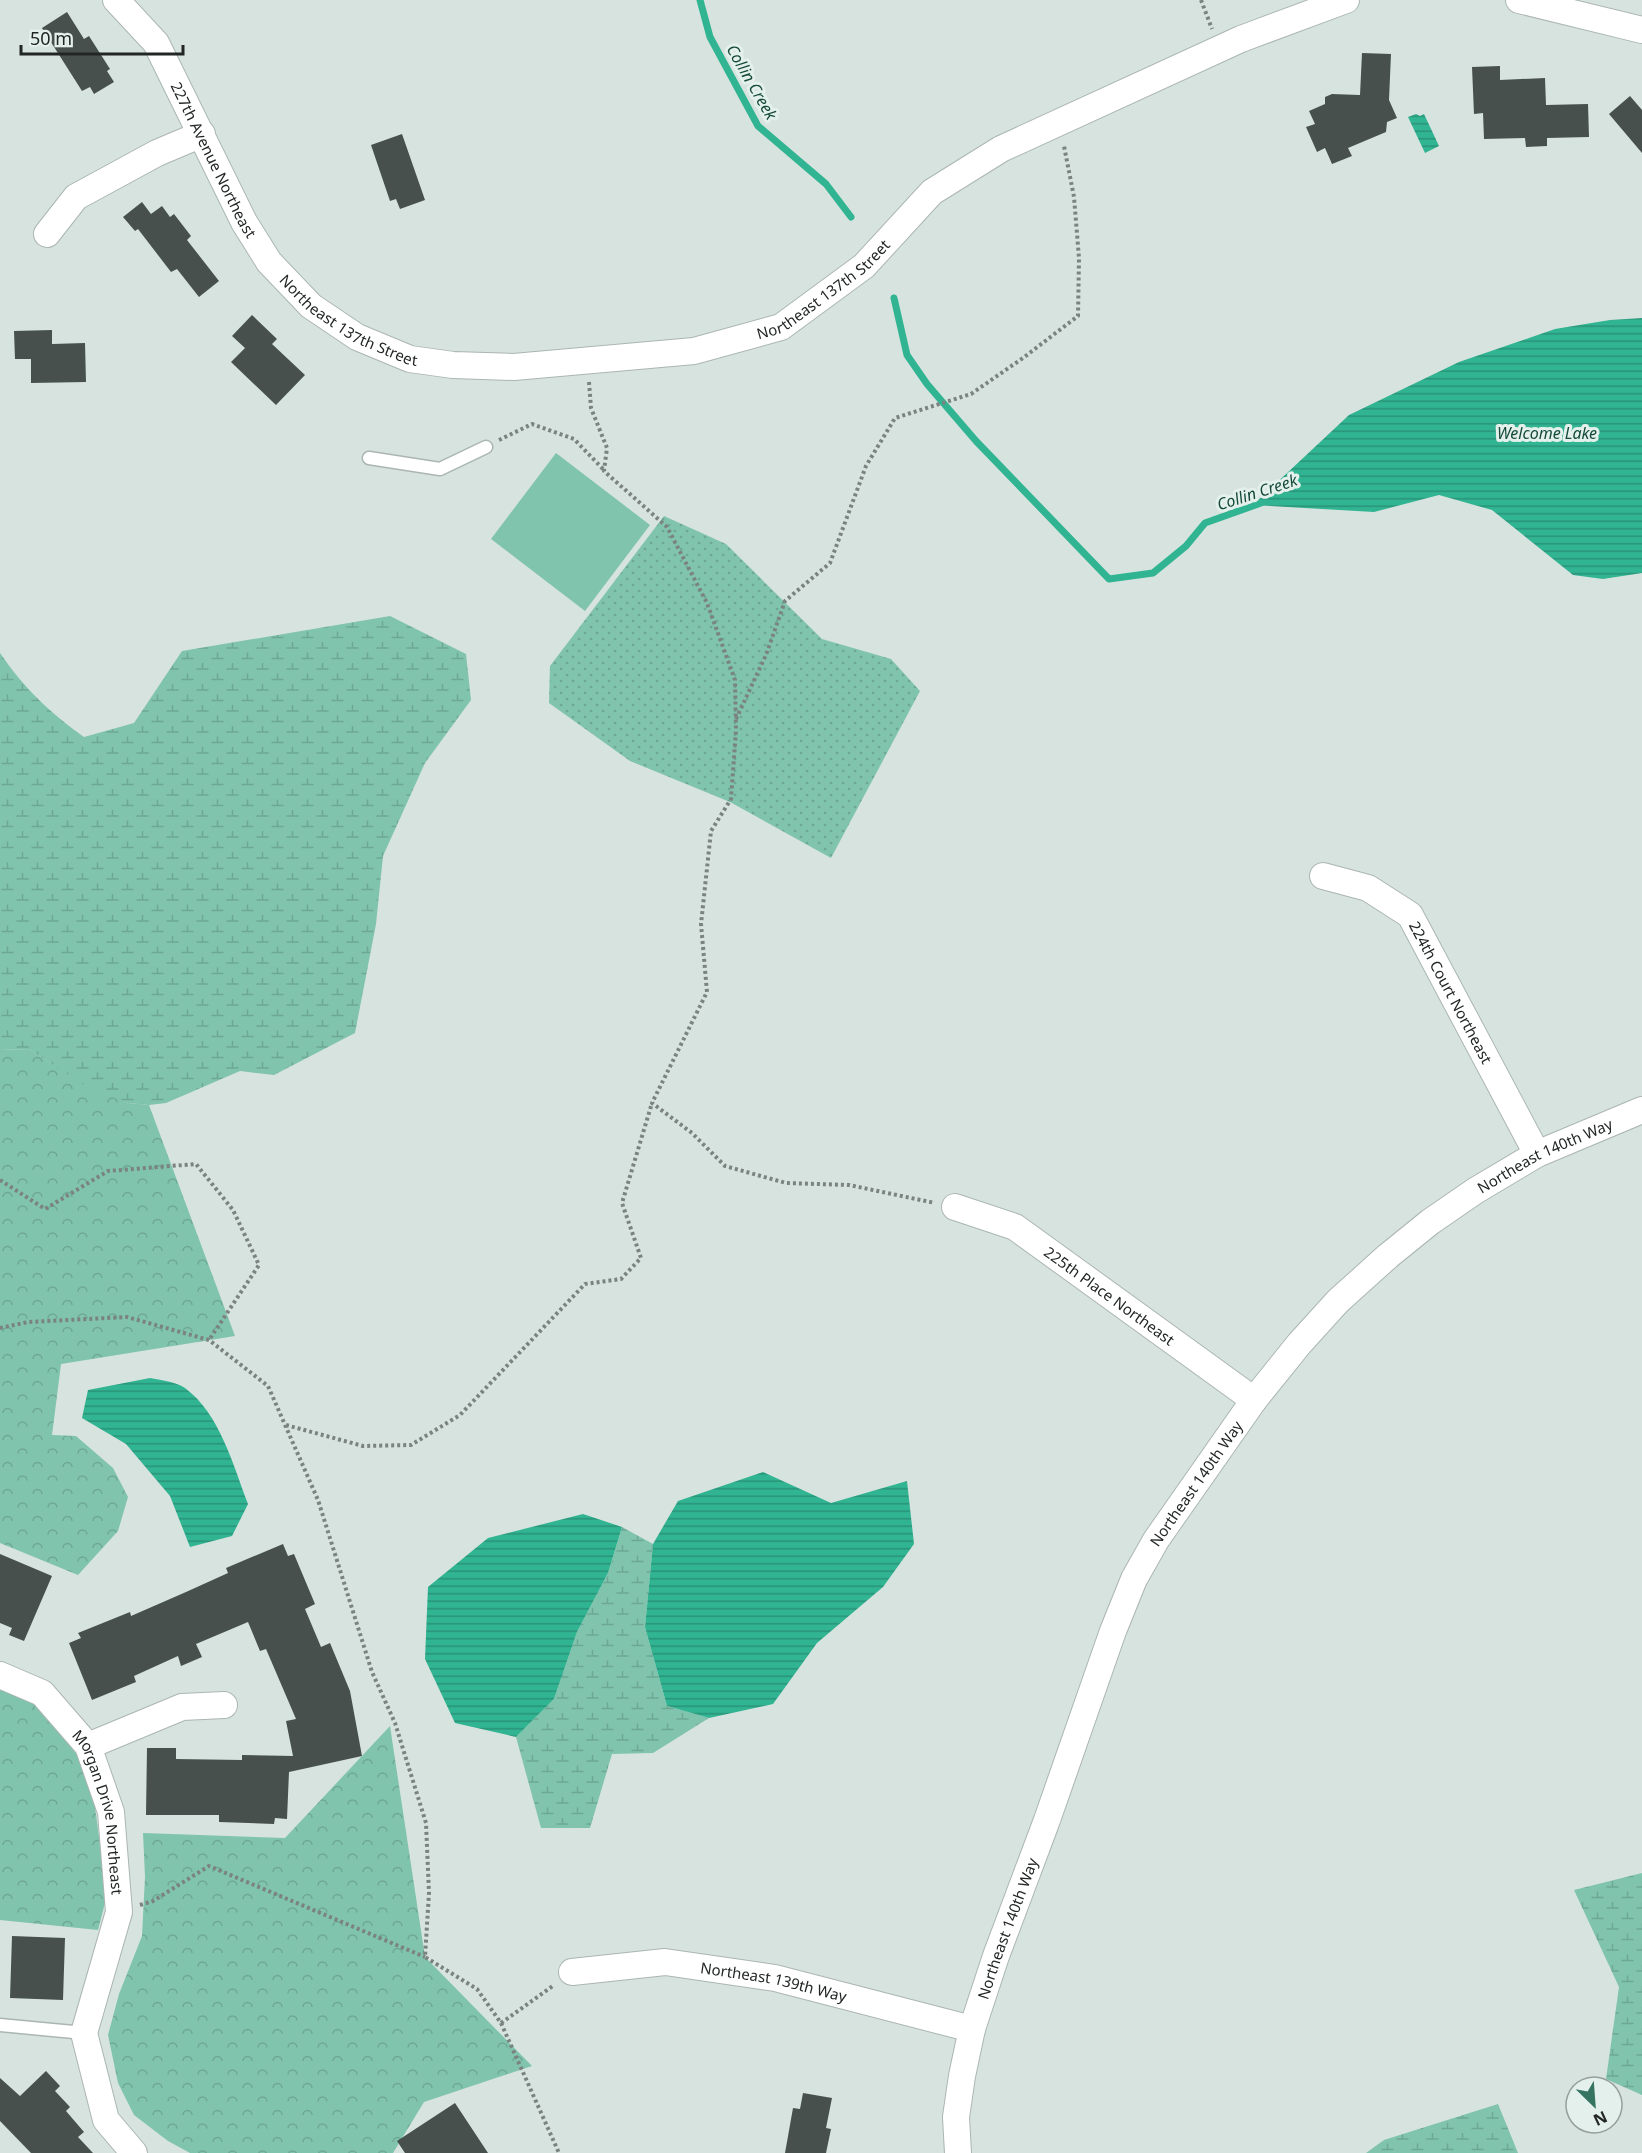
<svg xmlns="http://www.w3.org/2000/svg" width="1642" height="2153" font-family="'Noto Sans',sans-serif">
<defs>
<pattern id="grass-dots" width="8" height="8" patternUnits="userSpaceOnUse" patternTransform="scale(1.5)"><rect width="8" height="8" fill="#80c4ad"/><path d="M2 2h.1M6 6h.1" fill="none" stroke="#6ea895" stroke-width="1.8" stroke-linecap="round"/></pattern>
<pattern id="forest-crowns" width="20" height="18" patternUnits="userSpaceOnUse" patternTransform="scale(1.5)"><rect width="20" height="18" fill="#80c4ad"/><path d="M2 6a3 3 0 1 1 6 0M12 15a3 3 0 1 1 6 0" fill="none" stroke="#6ea895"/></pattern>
<pattern id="wetland-marsh" width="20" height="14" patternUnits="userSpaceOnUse" patternTransform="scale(1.5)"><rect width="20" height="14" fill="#80c4ad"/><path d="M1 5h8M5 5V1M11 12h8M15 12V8" fill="none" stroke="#6ea895"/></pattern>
<pattern id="water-rules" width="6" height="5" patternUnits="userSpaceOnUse" patternTransform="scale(1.5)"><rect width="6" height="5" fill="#31b492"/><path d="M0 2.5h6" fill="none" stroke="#299277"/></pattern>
</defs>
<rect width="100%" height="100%" fill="#d7e3de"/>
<path fill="url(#grass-dots)" d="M 664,516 L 726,544 L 822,639 L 891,659 L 920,691 L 831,858 L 730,802 L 630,761 L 549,703 L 550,666 Z"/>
<path fill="url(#forest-crowns)" d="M 29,1049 L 57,1067 L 128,1103 L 149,1105 L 235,1336 L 61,1364 L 52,1435 L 76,1436 L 113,1468 L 128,1497 L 118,1531 L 78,1575 L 0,1543 L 0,1050 Z
M 0,1685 L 38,1703 L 78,1756 L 94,1799 L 101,1852 L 106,1899 L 98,1930 L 0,1920 Z
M 390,1726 L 425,1957 L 532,2066 L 424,2102 L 393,2153 L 190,2153 L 168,2141 L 134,2115 L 118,2083 L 108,2035 L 119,1994 L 142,1936 L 145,1877 L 143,1833 L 285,1838 Z"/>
<path fill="url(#wetland-marsh)" d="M 390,616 L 466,654 L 471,700 L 425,763 L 383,856 L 376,924 L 355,1033 L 274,1075 L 240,1071 L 166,1103 L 149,1105 L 128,1103 L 90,1089 L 29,1049 L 0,1050 L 0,653 C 25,689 48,711 84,737 L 134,723 L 182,651 Z
M 622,1527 L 653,1544 L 645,1627 L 667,1706 L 709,1718 L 653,1753 L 612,1754 L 590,1828 L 541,1828 L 516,1737 L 554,1699 L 577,1632 L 608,1573 Z
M 1642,1873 L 1642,2095 L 1606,2079 L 1619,1987 L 1574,1890 Z
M 1498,2104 L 1518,2153 L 1366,2153 L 1384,2140 Z"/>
<path fill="#80c4ad" d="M 556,453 L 650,525 L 585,611 L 491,539 Z"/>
<path fill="url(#water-rules)" d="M 1416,114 L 1420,116 L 1424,114 L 1439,146 L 1425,153 L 1408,117 Z
M 1642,318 L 1642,573 L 1603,579 L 1573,575 L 1492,510 L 1439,495 L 1374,512 L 1253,505 L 1349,415 L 1459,362 L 1555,329 L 1610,320 Z
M 150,1378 C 160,1380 177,1382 185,1388 C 220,1414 233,1465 248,1504 L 232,1536 L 190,1547 L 170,1496 L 126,1444 L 82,1418 L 88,1390 Z
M 763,1472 L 831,1503 L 907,1481 L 914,1544 L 883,1587 L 817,1643 L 773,1704 L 709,1718 L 667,1706 L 645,1627 L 653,1544 L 678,1501 Z
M 583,1514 L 622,1527 L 608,1573 L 577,1632 L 554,1699 L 516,1737 L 455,1723 L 425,1659 L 428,1587 L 488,1538 Z"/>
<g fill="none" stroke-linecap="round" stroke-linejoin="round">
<path stroke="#31b492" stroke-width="7" d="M 700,0 L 710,37 L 758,126 L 826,184 L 851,217
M 894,298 L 907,355 L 927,384 L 976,441 L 1109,579 L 1153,573 L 1186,546 L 1205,523 L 1261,503"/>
</g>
<path fill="#47504d" d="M 67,12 L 84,39 L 89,36 L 110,69 L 107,71 L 114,82 L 94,94 L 90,87 L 82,91 L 42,28 Z
M 1362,53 L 1391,54 L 1389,100 L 1397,118 L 1387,122 L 1386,132 L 1348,148 L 1352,156 L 1332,164 L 1325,148 L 1317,152 L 1306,127 L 1315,124 L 1309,111 L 1325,104 L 1325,97 L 1332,94 L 1360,95 Z
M 1500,66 L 1500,80 L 1545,78 L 1546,105 L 1588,104 L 1589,137 L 1547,138 L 1547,146 L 1526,147 L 1525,138 L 1484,139 L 1483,113 L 1474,114 L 1472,67 Z
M 1630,96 L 1642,110 L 1642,153 L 1609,114 Z
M 402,134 L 425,200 L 400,209 L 396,199 L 390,201 L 371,145 Z
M 142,202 L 151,214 L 162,206 L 170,217 L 174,214 L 191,236 L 187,240 L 219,281 L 199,297 L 177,269 L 171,272 L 138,229 L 135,231 L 123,217 Z
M 252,315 L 277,339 L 272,344 L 305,375 L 276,405 L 231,362 L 245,348 L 232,336 Z
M 52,330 L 52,344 L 85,343 L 86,382 L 31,383 L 31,359 L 15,359 L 14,331 Z
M 283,1544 L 288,1556 L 294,1554 L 315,1604 L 305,1609 L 321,1647 L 330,1643 L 350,1691 L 362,1756 L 289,1772 L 287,1819 L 275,1818 L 274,1824 L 219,1822 L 219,1815 L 146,1815 L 147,1748 L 176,1748 L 176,1759 L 242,1760 L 242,1755 L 293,1756 L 286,1721 L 296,1719 L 266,1649 L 260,1651 L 248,1622 L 196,1644 L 202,1657 L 181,1666 L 178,1656 L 134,1676 L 136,1682 L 92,1700 L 69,1643 L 81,1638 L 78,1633 L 130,1612 L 131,1616 L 186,1592 L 228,1573 L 226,1568 Z
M 0,1554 L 52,1576 L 24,1641 L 9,1635 L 12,1628 L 0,1623 Z
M 12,1936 L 65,1938 L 63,2000 L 10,1998 Z
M 46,2071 L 60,2086 L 55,2091 L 70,2107 L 66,2111 L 84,2132 L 78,2137 L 93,2153 L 31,2153 L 0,2121 L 0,2078 L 20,2096 Z
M 803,2093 L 832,2098 L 826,2128 L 831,2129 L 826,2153 L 785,2153 L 793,2108 L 800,2109 Z
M 455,2103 L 488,2153 L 405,2153 L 397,2141 Z"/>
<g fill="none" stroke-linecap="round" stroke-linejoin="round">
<g stroke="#abb6b1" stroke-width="15">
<path id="lane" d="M 369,458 L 440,469 L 486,447
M 0,2025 L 84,2033"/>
</g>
<g stroke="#abb6b1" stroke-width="28">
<g id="street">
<path id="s1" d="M 116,0 L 156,43 L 244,222 L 269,262 L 311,306 L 357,337 L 410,359 L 453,365 L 514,367 L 694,351 L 781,327 L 864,266 L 932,192 L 1001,149 L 1241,39 L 1346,0"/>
<path d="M 1519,0 L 1642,30"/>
<path d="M 47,234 L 76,197 L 157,153 L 202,134"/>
<path id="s2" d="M 1323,876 L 1368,888 L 1410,915 L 1537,1154"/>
<path id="s3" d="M 955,1207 L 1015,1227 L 1254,1400"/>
<path id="s4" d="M 0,1675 L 42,1693 L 88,1746 L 111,1812 L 119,1912 L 84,2033 L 106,2120 L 134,2153"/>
<path d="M 88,1746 L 182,1707 L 224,1705"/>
<path id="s5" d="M 572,1972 L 665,1962 L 775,1978 L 972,2029"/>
<path id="s6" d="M 958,2153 L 956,2117 L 962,2076 L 972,2029 L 996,1956 L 1047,1820 L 1113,1631 L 1134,1579 L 1156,1540 L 1254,1400 L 1299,1344 L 1338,1301 L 1388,1256 L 1430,1222 L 1475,1191 L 1537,1154 L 1642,1110"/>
</g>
</g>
<path stroke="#7b8380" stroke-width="4" stroke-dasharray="3 3" stroke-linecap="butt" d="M 1201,0 L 1212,29
M 589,382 L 591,408 L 607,448 L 604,471 L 667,527 L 707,603 L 735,680 L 736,730 L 731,799 L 711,831 L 701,924 L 707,992 L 652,1103 L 692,1133 L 725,1166 L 786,1183 L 849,1185 L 935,1203
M 499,440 L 532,424 L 574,439 L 604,470
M 736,719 L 766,655 L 785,601 L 830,563 L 866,466 L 895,418 L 971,394 L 1023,358 L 1078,316 L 1079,258 L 1074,197 L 1064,146
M 0,1180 L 45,1209 L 108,1171 L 196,1164 L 233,1210 L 259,1265 L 209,1340
M 0,1328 L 28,1322 L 127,1317 L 209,1340 L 268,1386 L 318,1500 L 372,1672 L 395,1723 L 426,1823 L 429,1893 L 425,1957 L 477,1989 L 501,2023 L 559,2153
M 286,1425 L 363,1446 L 411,1445 L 460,1415 L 585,1284 L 621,1279 L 641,1258 L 622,1203 L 652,1103
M 140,1905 L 153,1901 L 209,1866 L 425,1957
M 501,2023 L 554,1985"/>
<use href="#lane" stroke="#fff" stroke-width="12"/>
<use href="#street" stroke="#fff" stroke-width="26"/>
</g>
<g text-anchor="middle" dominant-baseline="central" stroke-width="6" stroke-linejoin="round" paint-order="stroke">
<g font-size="15" fill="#222625" stroke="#e4f0eb">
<text stroke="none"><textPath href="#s1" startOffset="189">227th Avenue Northeast</textPath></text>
<text stroke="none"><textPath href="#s1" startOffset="910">Northeast 137th Street</textPath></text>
<text stroke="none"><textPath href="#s1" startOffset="406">Northeast 137th Street</textPath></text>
<text stroke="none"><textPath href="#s2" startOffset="184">224th Court Northeast</textPath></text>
<text stroke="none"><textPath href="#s6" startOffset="1204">Northeast 140th Way</textPath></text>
<text stroke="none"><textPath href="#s3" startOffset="180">225th Place Northeast</textPath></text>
<text stroke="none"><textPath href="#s6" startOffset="718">Northeast 140th Way</textPath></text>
<text stroke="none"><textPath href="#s4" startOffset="183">Morgan Drive Northeast</textPath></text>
<text stroke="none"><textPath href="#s6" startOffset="232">Northeast 140th Way</textPath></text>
<text stroke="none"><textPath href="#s5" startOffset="204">Northeast 139th Way</textPath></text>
</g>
<g font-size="16" font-style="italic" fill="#154a3b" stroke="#e4f0eb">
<text transform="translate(752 82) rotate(60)">Collin Creek</text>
<text x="1547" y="433">Welcome Lake</text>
<text transform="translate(1257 492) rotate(-18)">Collin Creek</text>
</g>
</g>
<g transform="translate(1594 2105) rotate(155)"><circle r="28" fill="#e4f0eb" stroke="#969f9c" stroke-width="1.5"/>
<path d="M0-4.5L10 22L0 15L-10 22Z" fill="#357461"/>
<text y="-9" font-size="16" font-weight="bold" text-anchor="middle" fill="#222625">N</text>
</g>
<path d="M21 45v9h162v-9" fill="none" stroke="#222625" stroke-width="3"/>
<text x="30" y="45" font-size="18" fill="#222625" stroke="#e4f0eb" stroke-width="4.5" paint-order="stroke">50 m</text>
</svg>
